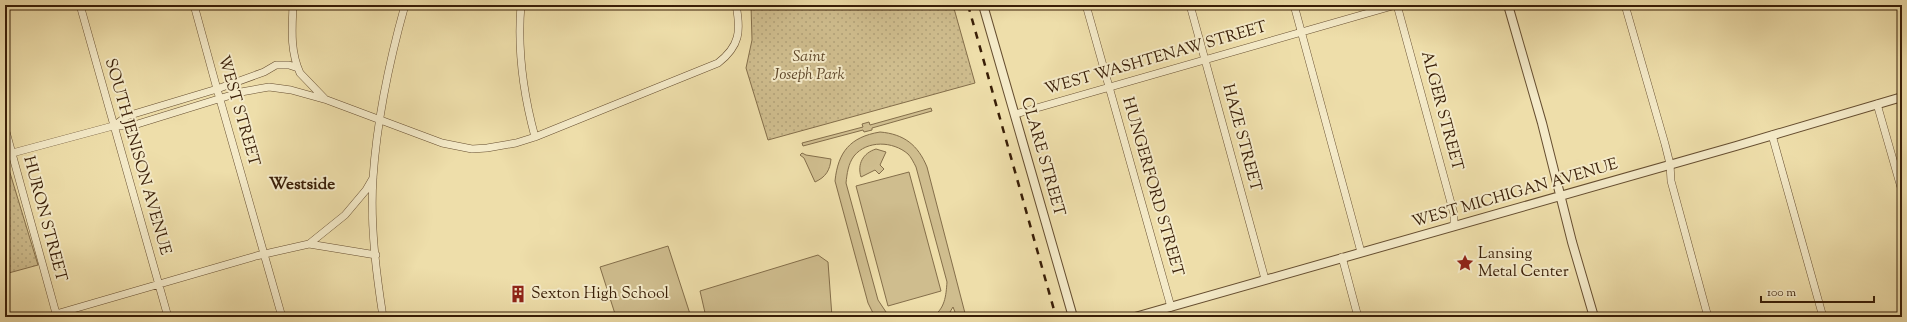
<svg xmlns="http://www.w3.org/2000/svg" width="1907" height="322" font-family="'Sorts Mill Goudy',serif">
<defs>
<pattern id="park-dots" width="8" height="8" patternUnits="userSpaceOnUse"><rect width="8" height="8" fill="#cfbd8e"/><path d="M2 2h.1M6 6h.1" fill="none" stroke="#b2a279" stroke-width="1.8" stroke-linecap="round"/></pattern>
</defs>
<rect width="100%" height="100%" fill="#eedeaa"/>
<filter id="stains"><feTurbulence type="fractalNoise" baseFrequency=".005" numOctaves="4"/><feColorMatrix values="0 0 0 0 .2 0 0 0 0 .09 0 0 0 0 .02 0 0 0 .5 -.17"/></filter>
<radialGradient id="worn" r=".72"><stop offset=".6" stop-color="#630" stop-opacity="0"/><stop offset="1" stop-color="#630" stop-opacity=".3"/></radialGradient>
<path fill="#cfbd8e" stroke="#846e4a" d="M 931,108 L 932,111 L 872,128 L 872,130 L 864,132 L 863,130 L 803,146 L 802,143 L 863,127 L 862,124 L 869,122 L 870,125 Z
M 880,132 C 904,134 918,145 927,167 L 966,317 L 957,317 L 953,307 L 947,317 L 932,317 C 945,309 946,296 947,282 L 916,167 C 914,163 911,157 908,154 C 893,141 867,140 854,156 C 848,164 847,174 846,183 L 878,300 L 886,312 L 892,317 L 875,317 L 868,303 L 835,181 C 838,152 850,137 880,132 Z
M 876,149 L 886,152 L 880,165 L 884,169 L 879,174 L 875,170 L 861,177 C 857,164 863,153 876,149 Z
M 802,153 L 806,155 L 831,159 C 830,170 826,177 815,182 L 804,158 L 800,155 Z
M 909,172 L 941,291 L 888,306 L 856,186 Z
M 668,246 L 691,317 L 616,317 L 600,267 Z
M 818,255 L 828,262 L 832,317 L 706,317 L 700,291 Z"/>
<path fill="url(#park-dots)" stroke="#846e4a" d="M 751,5 L 953,5 L 975,83 L 768,140 L 746,68 L 752,40 Z
M 7,163 L 38,265 L 5,274 L 5,164 Z"/>
<g fill="none" stroke-linecap="round" stroke-linejoin="round">
<g stroke="#664e30" stroke-width="8">
<path id="minor" d="M 80,5 L 168,317
M 194,5 L 217,89 L 282,317
M 293,5 C 292,29 290,51 300,73 L 325,99
M 521,5 C 517,51 523,93 535,137
M 1086,5 L 1171,307
M 1190,5 L 1265,279
M 1294,5 L 1361,252
M 1397,5 L 1454,214 L 1454,226
M 1625,5 L 1665,144 L 1670,164 L 1671,181 L 1708,317
M 1877,104 L 1902,191
M 1016,114 L 1396,5
M 114,126 L 127,116 L 217,89 L 264,72 L 276,65 L 289,65 L 298,68
M 5,128 L 57,317
M 1772,135 L 1823,317
M 5,155 L 113,126 L 131,126 L 241,92 L 269,87 L 291,90 L 327,100 L 442,143 L 472,149 L 487,148 L 516,143 L 535,137 L 718,63 C 740,46 741,31 736,5
M 309,244 L 376,255
M 1342,257 L 1358,317
M 56,314 L 256,256 L 309,244 L 345,215 L 366,190 L 373,178
M 383,317 C 376,272 370,224 373,178 C 377,119 389,62 405,5"/>
</g>
<g stroke="#664e30" stroke-width="10">
<path id="tertiary" d="M 983,5 L 1073,317
M 1508,5 L 1542,123 L 1572,242 L 1594,317
M 1135,317 L 1736,146 L 1902,97"/>
</g>
<use href="#minor" stroke="#f4eac8" stroke-width="7"/>
<use href="#tertiary" stroke="#f4eac8" stroke-width="8"/>
<path stroke="#391e07" stroke-width="2.5" stroke-dasharray="7 7" stroke-linecap="butt" d="M 968,5 L 1056,317"/>
</g>
<defs>
<g id="sight-bare" transform="scale(1.38)"><path d="M0-6L1.8-2.2L6-1.7L2.9 1.2L3.7 5.4L0 3.3L-3.7 5.4L-2.9 1.2L-6-1.7L-1.8-2.2Z" fill="#8f2418" stroke="#f4eac8" stroke-width="2.5" paint-order="stroke"/></g>
<g id="building-bare" transform="scale(1.38)"><path d="M-4-6H4V6H1V3H-1V6H-4ZM-2.5-4.3h1.7v1.8h-1.7ZM.8-4.3h1.7v1.8H.8ZM-2.5-1h1.7V.8h-1.7ZM.8-1h1.7V.8H.8Z" fill="#8f2418" stroke="#f4eac8" stroke-width="2.5" paint-order="stroke"/></g>
</defs>
<g fill-rule="evenodd">
<use href="#sight-bare" x="1465" y="263"/>
<use href="#building-bare" x="518" y="294"/>
</g>
<g text-anchor="middle" dominant-baseline="central" stroke-width="4" stroke-linejoin="round" paint-order="stroke">
<g font-size="16" font-style="italic" fill="#5e4629" stroke="#f4eac8">
<text x="809" y="57">Saint<tspan x="809" dy="18">Joseph Park</tspan></text>
</g>
<g font-size="16" fill="#391e07" stroke="#f4eac8">
<text transform="translate(1156 59) rotate(-16)">WEST WASHTENAW STREET</text>
<text transform="translate(238 111) rotate(74)">WEST STREET</text>
<text transform="translate(1441 111) rotate(75)">ALGER STREET</text>
<text transform="translate(1241 138) rotate(75)">HAZE STREET</text>
<text transform="translate(137 157) rotate(74)">SOUTH JENISON AVENUE</text>
<text transform="translate(1042 157) rotate(74)">CLARE STREET</text>
<text transform="translate(1152 187) rotate(74)">HUNGERFORD STREET</text>
<text transform="translate(1515 194) rotate(-16)">WEST MICHIGAN AVENUE</text>
<text transform="translate(44 219) rotate(75)">HURON STREET</text>
</g>
<g font-size="16" fill="#391e07" stroke="#f4eac8" text-anchor="start">
<text x="1478" y="254">Lansing<tspan x="1478" dy="18">Metal Center</tspan></text>
<text x="531" y="294">Sexton High School</text>
</g>
<g font-size="17" font-weight="bold" fill="#391e07" stroke="#f4eac8">
<text x="302" y="185">Westside</text>
</g>
</g>
<rect width="1907" height="322" fill="none" stroke="#eedeaa" stroke-width="20"/>
<rect x="6" y="6" width="1895" height="310" fill="none" stroke="#391e07" stroke-width="2"/>
<rect x="10" y="10" width="1887" height="302" fill="none" stroke="#391e07"/>
<path d="M1761 296v6h113v-6" fill="none" stroke="#391e07" stroke-width="2"/>
<text x="1767" y="296" font-size="12" fill="#391e07" stroke="#f4eac8" stroke-width="3" paint-order="stroke">100 m</text>
<rect width="100%" height="100%" filter="url(#stains)"/>
<rect width="100%" height="100%" fill="url(#worn)"/>
</svg>
